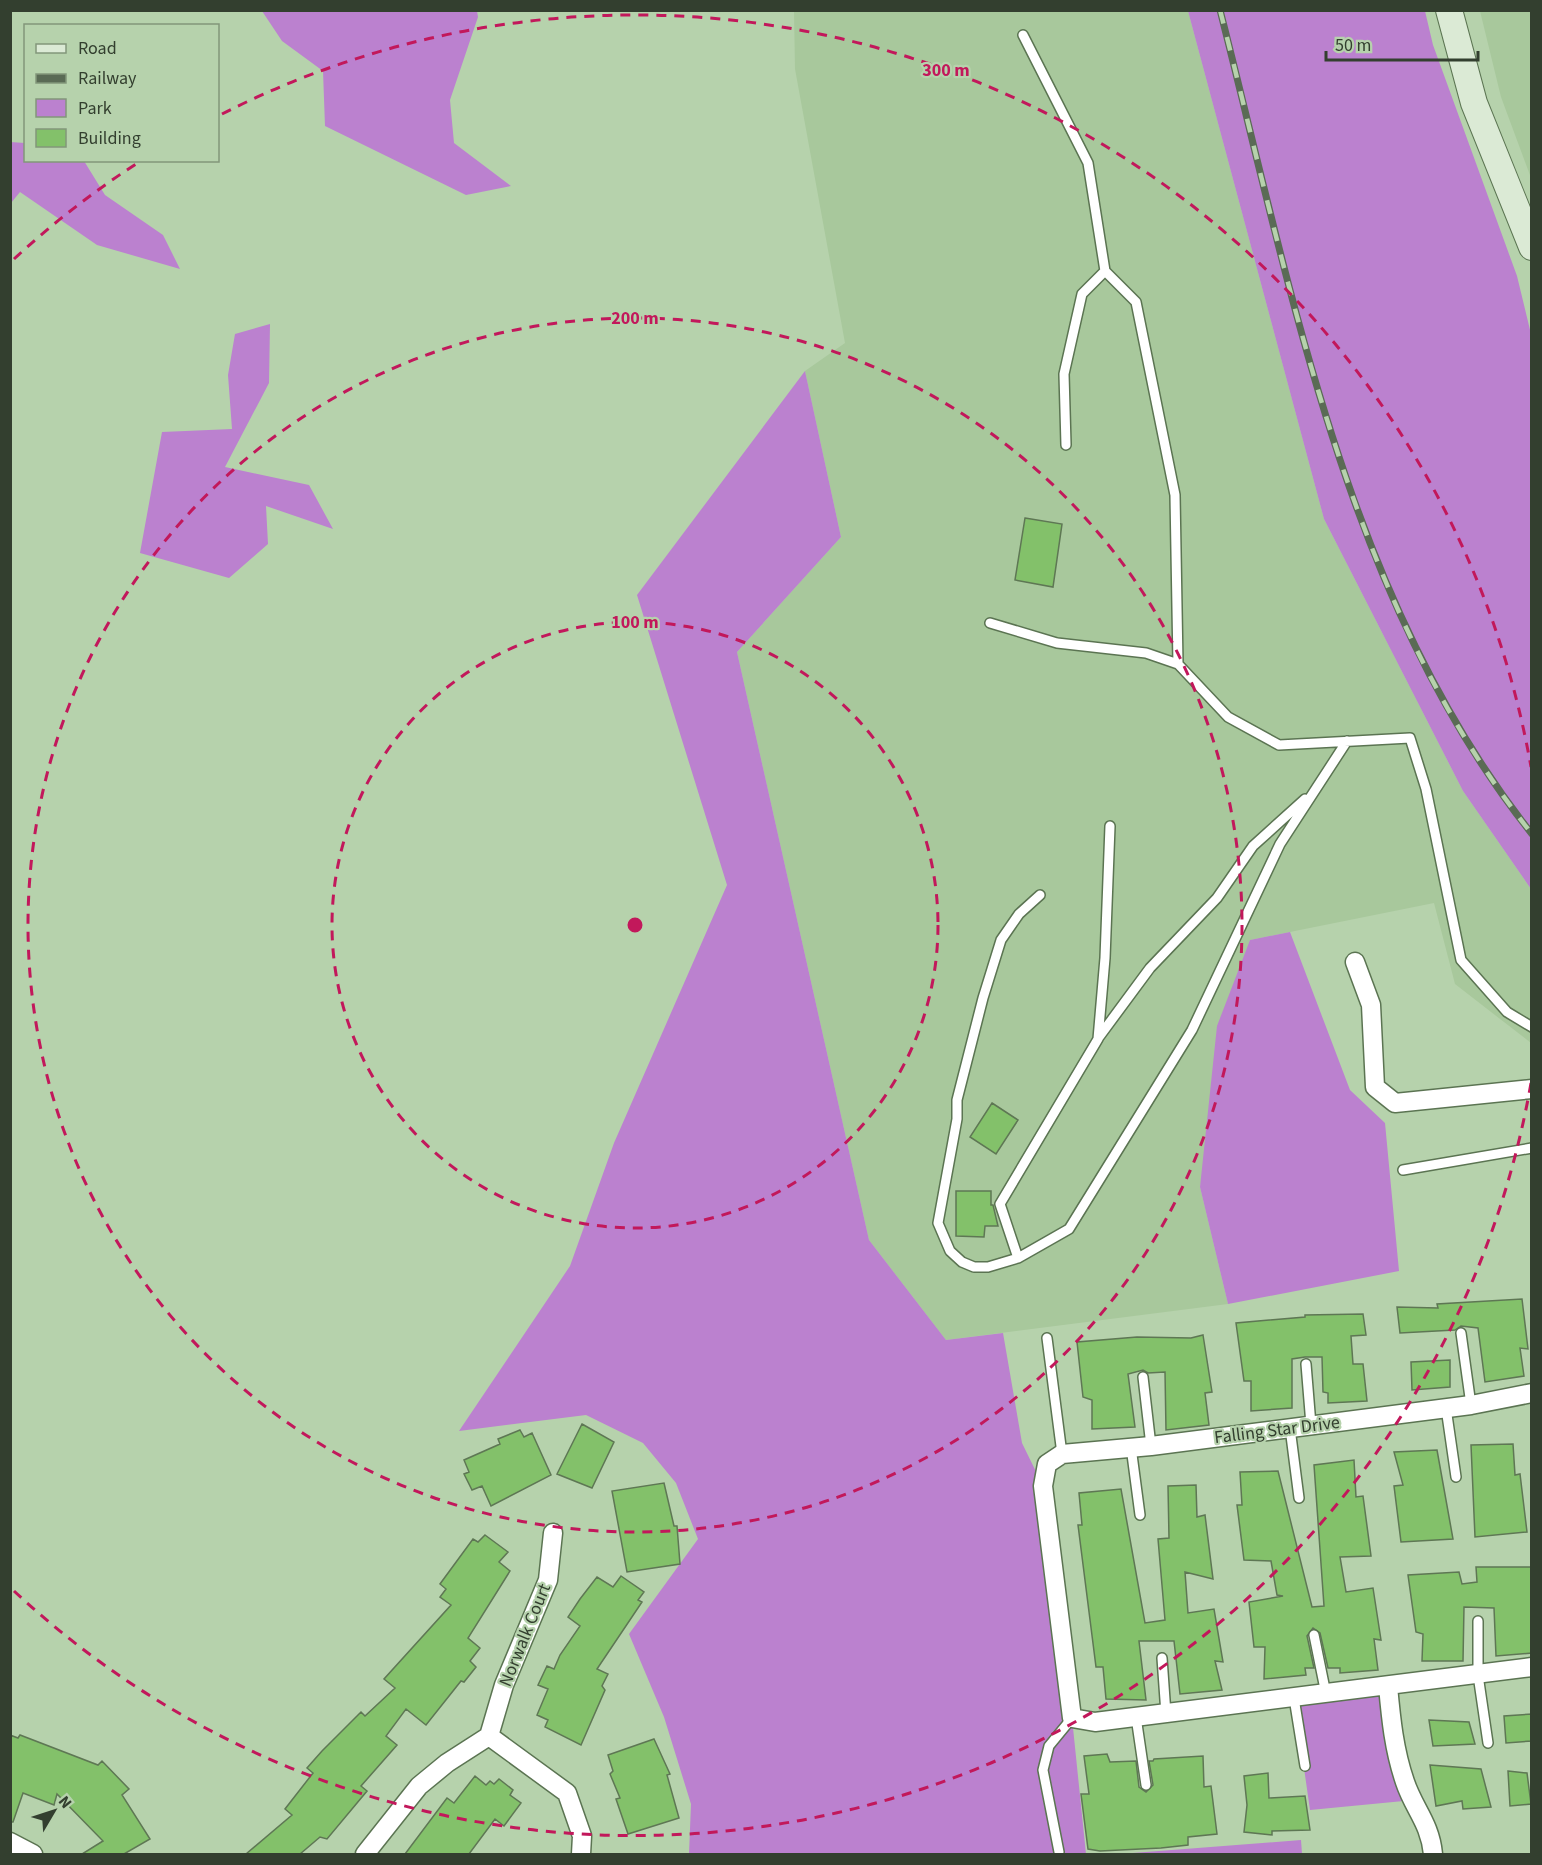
<svg xmlns="http://www.w3.org/2000/svg" width="1542" height="1865" font-family="'Source Sans 3',sans-serif">
<rect width="100%" height="100%" fill="#b6d2ac"/>
<path fill="#a8c89c" d="M 794,11 L 1188,11 L 1324,519 L 1463,791 L 1531,889 L 1531,1043 L 1455,984 L 1434,903 L 1250,940 L 1200,1187 L 1228,1304 L 946,1340 L 869,1240 L 737,652 L 841,537 L 805,371 L 845,343 L 795,69 Z
M 1480,11 L 1531,11 L 1531,178 L 1501,97 Z"/>
<path fill="#bb81cf" d="M 262,11 L 477,11 L 478,17 L 450,100 L 454,143 L 511,186 L 466,195 L 325,126 L 323,71 L 282,41 Z
M 1188,11 L 1425,11 L 1433,45 L 1517,276 L 1531,334 L 1531,889 L 1463,791 L 1324,519 Z
M 10,142 L 25,143 L 26,160 L 84,161 L 105,195 L 163,235 L 180,269 L 97,245 L 20,192 L 11,203 Z
M 270,324 L 269,383 L 225,467 L 309,485 L 333,529 L 266,506 L 268,544 L 229,578 L 140,553 L 162,432 L 232,429 L 228,375 L 235,334 Z
M 805,371 L 841,537 L 737,652 L 869,1240 L 946,1340 L 1003,1333 L 1022,1443 L 1043,1486 L 1072,1718 L 1086,1854 L 689,1854 L 691,1804 L 664,1717 L 629,1634 L 698,1539 L 676,1483 L 643,1443 L 586,1415 L 459,1431 L 570,1266 L 614,1143 L 727,885 L 637,595 Z
M 1290,932 L 1350,1090 L 1385,1123 L 1399,1271 L 1228,1304 L 1200,1187 L 1217,1026 L 1250,940 Z
M 1388,1686 L 1414,1800 L 1310,1810 L 1294,1698 Z
M 1301,1840 L 1302,1854 L 1120,1854 Z"/>
<path fill="#83c16a" stroke="#5e7754" stroke-width="1.5" d="M 1025,518 L 1062,524 L 1053,587 L 1015,580 Z
M 992,1103 L 1018,1120 L 996,1154 L 970,1137 Z
M 956,1191 L 991,1191 L 991,1205 L 993,1205 L 998,1226 L 985,1226 L 984,1237 L 956,1236 Z
M 1522,1299 L 1528,1349 L 1520,1348 L 1524,1376 L 1485,1382 L 1478,1328 L 1461,1326 L 1455,1330 L 1400,1333 L 1397,1307 L 1438,1308 L 1437,1304 Z
M 1363,1314 L 1366,1335 L 1351,1336 L 1353,1364 L 1363,1364 L 1367,1401 L 1328,1403 L 1328,1393 L 1323,1392 L 1322,1357 L 1305,1357 L 1292,1359 L 1292,1408 L 1251,1411 L 1251,1381 L 1244,1381 L 1236,1323 L 1305,1317 L 1305,1315 Z
M 1203,1335 L 1212,1392 L 1205,1393 L 1209,1425 L 1166,1430 L 1165,1372 L 1148,1373 L 1143,1370 L 1128,1374 L 1135,1427 L 1092,1429 L 1092,1400 L 1083,1397 L 1077,1342 L 1137,1337 L 1191,1338 Z
M 1450,1360 L 1450,1387 L 1412,1390 L 1411,1362 Z
M 582,1424 L 614,1442 L 592,1488 L 557,1474 Z
M 520,1430 L 524,1437 L 532,1433 L 551,1475 L 491,1506 L 482,1486 L 472,1490 L 464,1474 L 469,1472 L 464,1460 L 500,1444 L 498,1439 Z
M 1513,1444 L 1515,1475 L 1520,1474 L 1527,1532 L 1475,1537 L 1471,1445 Z
M 1437,1450 L 1453,1539 L 1401,1542 L 1394,1486 L 1403,1485 L 1394,1452 Z
M 1354,1460 L 1356,1497 L 1363,1496 L 1371,1556 L 1340,1557 L 1346,1592 L 1373,1588 L 1381,1640 L 1374,1639 L 1378,1670 L 1340,1673 L 1340,1668 L 1328,1668 L 1320,1633 L 1313,1628 L 1307,1636 L 1314,1668 L 1305,1668 L 1306,1675 L 1264,1679 L 1265,1647 L 1254,1647 L 1249,1602 L 1283,1596 L 1277,1595 L 1271,1561 L 1244,1560 L 1237,1505 L 1242,1505 L 1240,1472 L 1278,1471 L 1312,1607 L 1324,1606 L 1314,1465 Z
M 664,1483 L 674,1526 L 677,1526 L 680,1564 L 627,1572 L 612,1491 Z
M 1196,1485 L 1197,1517 L 1205,1515 L 1213,1579 L 1185,1572 L 1188,1613 L 1214,1609 L 1223,1662 L 1215,1661 L 1222,1690 L 1180,1694 L 1174,1641 L 1139,1641 L 1146,1700 L 1106,1699 L 1103,1667 L 1096,1667 L 1078,1525 L 1082,1525 L 1079,1493 L 1121,1489 L 1145,1623 L 1165,1620 L 1158,1539 L 1169,1538 L 1168,1486 Z
M 485,1535 L 508,1552 L 499,1562 L 510,1571 L 468,1638 L 480,1648 L 470,1661 L 476,1667 L 464,1682 L 461,1681 L 426,1725 L 406,1709 L 386,1736 L 397,1745 L 361,1786 L 367,1791 L 327,1839 L 320,1837 L 300,1854 L 246,1854 L 292,1815 L 285,1809 L 313,1773 L 307,1768 L 322,1751 L 361,1712 L 365,1716 L 395,1688 L 384,1679 L 451,1605 L 440,1597 L 446,1589 L 440,1584 L 473,1539 L 478,1542 Z
M 1476,1567 L 1532,1567 L 1532,1653 L 1496,1656 L 1494,1608 L 1464,1607 L 1463,1661 L 1422,1661 L 1423,1634 L 1416,1632 L 1408,1575 L 1459,1572 L 1462,1584 L 1477,1582 Z
M 621,1576 L 644,1592 L 638,1600 L 642,1602 L 597,1669 L 608,1674 L 602,1686 L 605,1690 L 581,1745 L 545,1727 L 548,1720 L 537,1715 L 548,1689 L 538,1685 L 547,1666 L 554,1669 L 560,1655 L 580,1626 L 568,1617 L 580,1599 L 597,1577 L 613,1587 Z
M 1532,1714 L 1532,1741 L 1506,1743 L 1504,1716 Z
M 1429,1720 L 1469,1722 L 1475,1744 L 1433,1746 Z
M 10,1735 L 18,1738 L 20,1735 L 98,1765 L 102,1761 L 129,1789 L 122,1795 L 150,1839 L 124,1854 L 82,1854 L 103,1841 L 57,1794 L 54,1805 L 23,1793 L 13,1822 L 10,1822 Z
M 654,1739 L 670,1774 L 667,1775 L 679,1818 L 628,1834 L 616,1799 L 620,1798 L 610,1774 L 613,1771 L 608,1755 Z
M 1107,1754 L 1110,1762 L 1136,1761 L 1139,1787 L 1146,1792 L 1153,1785 L 1149,1761 L 1153,1761 L 1154,1759 L 1203,1756 L 1204,1787 L 1211,1786 L 1217,1834 L 1188,1837 L 1188,1845 L 1161,1848 L 1100,1851 L 1088,1849 L 1081,1794 L 1089,1794 L 1084,1756 Z
M 1430,1765 L 1481,1769 L 1491,1807 L 1463,1809 L 1462,1801 L 1436,1806 Z
M 1508,1771 L 1527,1773 L 1531,1804 L 1510,1806 Z
M 1268,1773 L 1269,1798 L 1305,1796 L 1310,1830 L 1272,1831 L 1272,1835 L 1244,1832 L 1247,1805 L 1244,1776 Z
M 475,1776 L 486,1785 L 490,1781 L 494,1784 L 499,1779 L 513,1790 L 510,1795 L 521,1803 L 504,1826 L 495,1819 L 469,1854 L 405,1854 L 447,1798 L 454,1803 Z"/>
<g fill="none" stroke-linecap="round" stroke-linejoin="round">
<g stroke="#5b7452" stroke-width="12">
<path id="lane" d="M 1023,35 L 1088,163 L 1105,271 L 1136,302 L 1175,495 L 1178,664 L 1228,717 L 1279,745 L 1410,738 L 1426,789 L 1461,960 L 1507,1012 L 1532,1027
M 1066,445 L 1064,374 L 1082,294 L 1105,271
M 990,623 L 1057,643 L 1146,653 L 1178,664
M 1110,826 L 1105,958 L 1098,1039 L 1000,1204 L 1018,1258 L 1069,1229 L 1192,1030 L 1280,844 L 1347,741
M 1099,1037 L 1150,968 L 1217,898 L 1253,846 L 1305,799
M 1403,1170 L 1532,1148
M 1018,1258 L 988,1267 L 974,1267 L 962,1262 L 950,1251 L 938,1223 L 957,1119 L 957,1100 L 983,998 L 1001,940 L 1019,914 L 1040,895
M 1461,1333 L 1471,1405
M 1047,1338 L 1062,1454
M 1306,1364 L 1311,1425
M 1143,1377 L 1151,1446
M 1446,1408 L 1456,1477
M 1290,1428 L 1299,1498
M 1131,1447 L 1140,1515
M 1478,1621 L 1478,1675 L 1488,1743
M 1314,1635 L 1326,1694
M 1162,1658 L 1166,1714
M 1294,1698 L 1305,1766
M 1136,1717 L 1146,1785
M 1059,1852 L 1043,1770 L 1049,1746 L 1072,1718"/>
</g>
<g stroke="#5b7452" stroke-width="21">
<path id="street" d="M 1355,962 L 1371,1005 L 1375,1087 L 1395,1103 L 1532,1089
M 1532,1393 L 1471,1405 L 1151,1446 L 1062,1454 L 1047,1464 L 1043,1486 L 1072,1718 L 1095,1722 L 1532,1667
M 1388,1686 C 1391,1719 1394,1750 1405,1782 C 1414,1809 1430,1823 1433,1854
M 489,1736 L 504,1685 L 548,1580 L 553,1533
M 489,1736 L 567,1793 L 582,1836 L 581,1854
M 10,1842 L 33,1854
M 365,1854 L 419,1786 L 447,1763 L 489,1736"/>
</g>
<g stroke="#5b7452" stroke-width="28">
<path id="secondary" d="M 1449,10 L 1474,103 L 1532,247"/>
</g>
<use href="#lane" stroke="#fff" stroke-width="9"/>
<use href="#street" stroke="#fff" stroke-width="18"/>
<use href="#secondary" stroke="#dbead5" stroke-width="26"/>
<g stroke="#5a6b55" stroke-width="7">
<path id="rail" d="M 1220,10 C 1292,291 1347,602 1532,834"/>
</g>
<use href="#rail" stroke="#b6d2ac" stroke-width="4.5" stroke-dasharray="14" stroke-linecap="butt"/>
</g>
<g fill="none" stroke="#c2185b" stroke-width="3" stroke-dasharray="10 8">
<circle cx="635" cy="925" r="303"/>
<circle cx="635" cy="925" r="607"/>
<path d="M1531 1083A910 910 0 0 1 14 1591M14 259A910 910 0 0 1 139 162M222 114A910 910 0 0 1 1531 767"/>
</g>
<g text-anchor="middle" dominant-baseline="central" stroke-width="4.5" stroke-linejoin="round" paint-order="stroke">
<g font-size="18" fill="#333f2f" stroke="#b6d2ac">
<text transform="translate(1277 1430) rotate(-7)">Falling Star Drive</text>
<text transform="translate(525 1635) rotate(-68)">Norwalk Court</text>
</g>
</g>
<circle cx="635" cy="925" r="9" fill="#c2185b" stroke="#b6d2ac" stroke-width="3"/>
<g font-size="18" text-anchor="middle" font-weight="bold" fill="#c2185b" stroke="#b6d2ac" stroke-width="4.5" stroke-linejoin="round" paint-order="stroke">
<text x="946" y="76">300 m</text>
<text x="635" y="324">200 m</text>
<text x="635" y="628">100 m</text>
</g>
<rect width="1542" height="1865" fill="none" stroke="#333f2f" stroke-width="24"/>
<rect x="24" y="24" width="195" height="138" fill="#b6d2ac" stroke="#82977a" stroke-width="1.5"/>
<rect x="36" y="44" width="30" height="9" fill="#dbead5" stroke="#82977a" stroke-width="1.5"/>
<text x="78" y="54" font-size="18" fill="#333f2f">Road</text>
<rect x="36" y="74" width="30" height="9" fill="#5a6b55" stroke="#82977a" stroke-width="1.5"/>
<text x="78" y="84" font-size="18" fill="#333f2f">Railway</text>
<rect x="36" y="99" width="30" height="18" fill="#bb81cf" stroke="#82977a" stroke-width="1.5"/>
<text x="78" y="114" font-size="18" fill="#333f2f">Park</text>
<rect x="36" y="129" width="30" height="18" fill="#83c16a" stroke="#82977a" stroke-width="1.5"/>
<text x="78" y="144" font-size="18" fill="#333f2f">Building</text>
<g transform="translate(54 1811) rotate(51)" stroke="#b6d2ac" stroke-width="4.5" paint-order="stroke">
<path d="M0-4.5L10 22L0 15L-10 22Z" fill="#333f2f"/>
<text y="-9" font-size="16" font-weight="bold" text-anchor="middle" fill="#333f2f">N</text>
</g>
<path d="M1326 51v9h152v-9" fill="none" stroke="#333f2f" stroke-width="3"/>
<text x="1335" y="51" font-size="18" fill="#333f2f" stroke="#b6d2ac" stroke-width="4.5" paint-order="stroke">50 m</text>
</svg>
